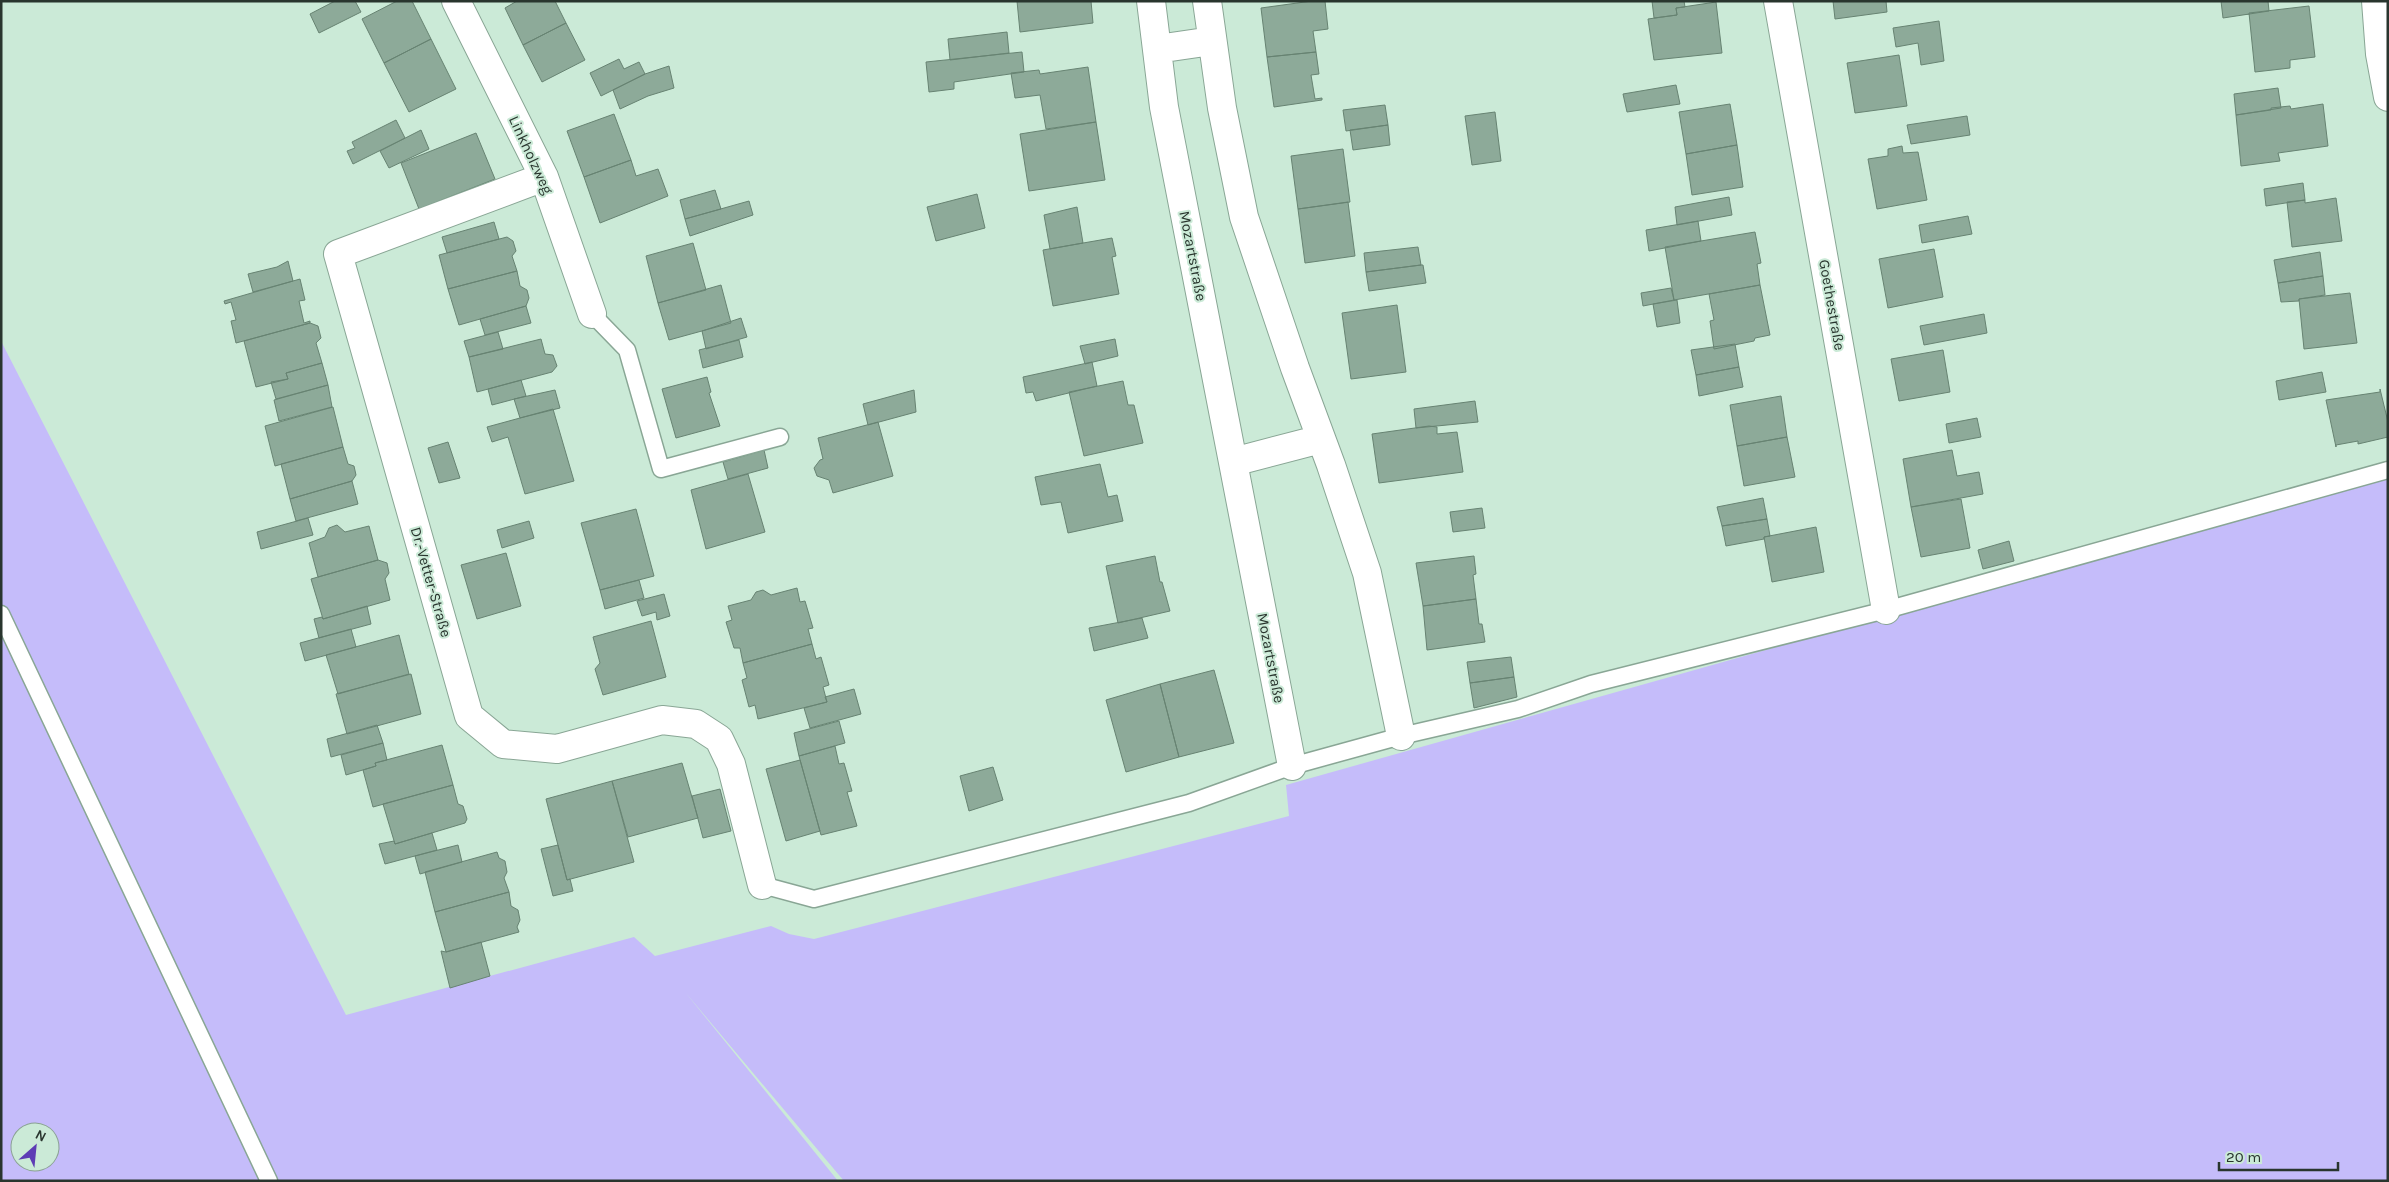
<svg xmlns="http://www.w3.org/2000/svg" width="2389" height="1182" font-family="Karla,sans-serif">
<rect width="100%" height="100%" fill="#cbead7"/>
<path fill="#c5bcfa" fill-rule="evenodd" d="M 1,341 L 346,1015 L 634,937 L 655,956 L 771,926 L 789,934 L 814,939 L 1289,816 L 1286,785 L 2388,475 L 2388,1181 L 844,1181 L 685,992 L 838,1181 L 1,1181 ZM 20,1132 L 50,1132 L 50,1162 L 20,1162 Z"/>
<path fill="#8daa99" stroke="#678372" d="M 335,1 L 355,1 L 361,12 L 319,33 L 310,14 Z
M 397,1 L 412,1 L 431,39 L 384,63 L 362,19 Z
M 517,1 L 555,1 L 566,23 L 523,45 L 505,8 Z
M 1017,1 L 1091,1 L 1093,23 L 1020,32 Z
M 1312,1 L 1325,1 L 1328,29 L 1313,31 L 1316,52 L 1267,57 L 1261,8 Z
M 1652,1 L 1684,1 L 1685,7 L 1676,8 L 1677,15 L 1654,18 Z
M 1833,1 L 1886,1 L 1887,12 L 1835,19 Z
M 2221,1 L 2268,1 L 2269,11 L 2223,18 Z
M 1716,2 L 1722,53 L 1654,60 L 1648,19 L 1677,15 L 1676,8 Z
M 2309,6 L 2315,57 L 2290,60 L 2290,68 L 2255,72 L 2249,13 Z
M 1939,21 L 1944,61 L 1921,65 L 1918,43 L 1896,47 L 1893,28 Z
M 566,23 L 585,60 L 542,82 L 523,45 Z
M 1007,32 L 1009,53 L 950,60 L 948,39 Z
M 431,39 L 456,89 L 409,112 L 384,63 Z
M 1022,52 L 1024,72 L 954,82 L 954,89 L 929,92 L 926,62 Z
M 1316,52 L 1319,74 L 1311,75 L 1315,99 L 1322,98 L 1322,100 L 1274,107 L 1267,57 Z
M 1899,55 L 1907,106 L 1855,113 L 1847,63 Z
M 619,59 L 624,69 L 639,62 L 645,74 L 601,96 L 590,73 Z
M 669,66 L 674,88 L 648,96 L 620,109 L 613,90 L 645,74 Z
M 1088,67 L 1096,122 L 1046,129 L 1040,95 L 1015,98 L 1011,73 L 1039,70 L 1040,74 Z
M 1676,85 L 1680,104 L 1627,112 L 1623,94 Z
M 2278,88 L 2281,108 L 2236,115 L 2234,94 Z
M 1730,104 L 1737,145 L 1686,154 L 1679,112 Z
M 2323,104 L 2328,146 L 2278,153 L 2280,161 L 2241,166 L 2236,115 L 2271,110 L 2271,108 L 2290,106 L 2291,109 Z
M 1385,105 L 1388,125 L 1346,131 L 1343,110 Z
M 1495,112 L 1501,161 L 1472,165 L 1465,116 Z
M 614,114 L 631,160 L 584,177 L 567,131 Z
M 1967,116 L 1970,135 L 1911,144 L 1907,125 Z
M 396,120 L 405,138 L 353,164 L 347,151 L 355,148 L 352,142 Z
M 1096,122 L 1105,180 L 1029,191 L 1020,134 Z
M 1388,125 L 1390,145 L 1353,150 L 1350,130 Z
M 421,130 L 429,149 L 389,168 L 380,151 Z
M 476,133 L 495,179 L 419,209 L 401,163 Z
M 1737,145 L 1743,187 L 1692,195 L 1686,154 Z
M 1902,146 L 1903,153 L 1918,152 L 1927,200 L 1877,209 L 1868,159 L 1888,156 L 1888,149 Z
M 1343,149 L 1350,202 L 1298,209 L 1291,156 Z
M 631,160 L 636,176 L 658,169 L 668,196 L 600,223 L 584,177 Z
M 2303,183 L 2305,200 L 2266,206 L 2264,189 Z
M 715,190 L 721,209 L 685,219 L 680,200 Z
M 977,194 L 985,228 L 936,241 L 927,207 Z
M 1729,197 L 1732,215 L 1677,225 L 1675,207 Z
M 2336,198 L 2342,241 L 2292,247 L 2287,202 L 2305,200 L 2305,203 Z
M 749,201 L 753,215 L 690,236 L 685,219 Z
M 1348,202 L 1355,256 L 1305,263 L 1298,209 Z
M 1077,207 L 1083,243 L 1050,249 L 1044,215 Z
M 1968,216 L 1972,234 L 1922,243 L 1919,225 Z
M 1698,221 L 1701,241 L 1649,251 L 1646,230 Z
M 494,222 L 499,239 L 447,253 L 442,237 Z
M 1755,232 L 1761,263 L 1757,264 L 1760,285 L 1674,300 L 1665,247 Z
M 507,237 L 513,241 L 516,251 L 512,256 L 517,271 L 448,289 L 439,255 Z
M 1112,238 L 1116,256 L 1112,257 L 1119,294 L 1053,306 L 1043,250 Z
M 693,243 L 706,290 L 658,303 L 646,256 Z
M 1418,247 L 1421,265 L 1366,272 L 1364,253 Z
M 1934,249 L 1943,297 L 1888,308 L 1879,259 Z
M 2320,252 L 2323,276 L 2278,283 L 2274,260 Z
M 288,261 L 293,281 L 253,292 L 248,274 L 277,267 Z
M 1421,265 L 1423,265 L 1426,283 L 1369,291 L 1366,272 Z
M 517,271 L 520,286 L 527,290 L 529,298 L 526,306 L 459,325 L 448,289 Z
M 2323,276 L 2325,295 L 2299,299 L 2299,301 L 2281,302 L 2278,283 Z
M 300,279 L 305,300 L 299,301 L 304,323 L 310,321 L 310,323 L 236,343 L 231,321 L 236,320 L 231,302 L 225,304 L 224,301 Z
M 721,285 L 731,323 L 669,340 L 658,303 Z
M 1760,285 L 1770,335 L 1755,338 L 1754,341 L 1714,349 L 1710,321 L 1714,320 L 1709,294 Z
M 1671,288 L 1674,300 L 1643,306 L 1641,293 Z
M 2350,293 L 2357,343 L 2304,349 L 2299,299 Z
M 1677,300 L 1680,323 L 1657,327 L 1653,304 Z
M 1397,305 L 1406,372 L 1351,379 L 1342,313 Z
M 526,306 L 531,323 L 485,335 L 480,319 Z
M 1984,314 L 1987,333 L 1924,345 L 1920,326 Z
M 741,318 L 747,337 L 706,349 L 702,331 Z
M 310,323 L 318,326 L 321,338 L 316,343 L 322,363 L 286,373 L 288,379 L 256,387 L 244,341 Z
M 498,332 L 503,349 L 469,357 L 464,341 Z
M 541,339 L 545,354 L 553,355 L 557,366 L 552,372 L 477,392 L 469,357 Z
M 1115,339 L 1118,356 L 1085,364 L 1080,346 Z
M 739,340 L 743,357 L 703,368 L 699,350 Z
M 1735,344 L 1739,367 L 1696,375 L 1691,350 Z
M 1943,350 L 1950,392 L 1899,401 L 1891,359 Z
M 1092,362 L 1097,386 L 1036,401 L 1033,392 L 1026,393 L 1023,377 Z
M 322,363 L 328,385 L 276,399 L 271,382 L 288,379 L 286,373 Z
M 1739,367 L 1743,387 L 1699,396 L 1696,375 Z
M 2322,372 L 2326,392 L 2279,400 L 2276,381 Z
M 707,377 L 711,392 L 709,393 L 720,426 L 676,438 L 662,389 Z
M 521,380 L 526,396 L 492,405 L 488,389 Z
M 1123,381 L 1128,405 L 1134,405 L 1143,443 L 1084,456 L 1069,392 Z
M 328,385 L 332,407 L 279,421 L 274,400 Z
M 2380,389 L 2388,422 L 2388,437 L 2358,444 L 2358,441 L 2336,445 L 2336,447 L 2326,400 L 2380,392 Z
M 555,390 L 560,408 L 520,418 L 514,399 Z
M 914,390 L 916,412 L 868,425 L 863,404 Z
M 1781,396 L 1787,437 L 1737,446 L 1730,405 Z
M 1475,401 L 1478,422 L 1416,428 L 1414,409 Z
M 333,407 L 343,447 L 275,466 L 265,426 Z
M 553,409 L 574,481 L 525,494 L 508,437 L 492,442 L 487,427 Z
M 1977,418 L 1981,437 L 1949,443 L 1946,424 Z
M 878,422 L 893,476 L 833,493 L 829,480 L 817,476 L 814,468 L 820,460 L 823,459 L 818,438 Z
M 1429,426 L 1437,427 L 1437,434 L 1457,432 L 1463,472 L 1379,483 L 1372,434 Z
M 1787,437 L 1795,477 L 1744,486 L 1737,446 Z
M 448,442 L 460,478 L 439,483 L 428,448 Z
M 343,447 L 348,464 L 354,466 L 356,475 L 352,481 L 290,499 L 281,464 Z
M 764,450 L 768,468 L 728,479 L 723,462 Z
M 1952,450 L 1957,476 L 1979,472 L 1983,494 L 1911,507 L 1903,459 Z
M 1100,464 L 1108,497 L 1117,495 L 1123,521 L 1068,533 L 1061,502 L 1041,505 L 1035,477 Z
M 748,474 L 765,532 L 706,549 L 691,490 Z
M 352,481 L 358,504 L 296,521 L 290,499 Z
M 1763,498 L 1767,519 L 1722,526 L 1717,507 Z
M 1961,499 L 1970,548 L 1921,557 L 1911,507 Z
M 1482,508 L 1485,528 L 1453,532 L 1450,512 Z
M 636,509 L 654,576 L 600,590 L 581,523 Z
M 308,518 L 313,535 L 261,549 L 257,532 Z
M 1767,519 L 1770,536 L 1764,537 L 1764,539 L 1726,546 L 1722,526 Z
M 529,521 L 534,538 L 502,548 L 497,530 Z
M 337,525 L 345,532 L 369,526 L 378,560 L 318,577 L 309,543 L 325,537 L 329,528 Z
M 1816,527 L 1824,572 L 1772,582 L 1764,537 Z
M 2009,541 L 2014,561 L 1983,569 L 1978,550 Z
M 506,553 L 521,606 L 477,619 L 461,565 Z
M 1155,556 L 1160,582 L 1162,582 L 1170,611 L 1118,623 L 1106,566 Z
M 1474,556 L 1476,574 L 1473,575 L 1476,599 L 1423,606 L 1416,563 Z
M 378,560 L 387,563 L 389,573 L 385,579 L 390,600 L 323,619 L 311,579 Z
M 639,580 L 644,598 L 605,609 L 600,590 Z
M 797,588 L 800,602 L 805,601 L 813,628 L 808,629 L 812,644 L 743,663 L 740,648 L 734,648 L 726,622 L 732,620 L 728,606 L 751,600 L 756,592 L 763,590 L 771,595 Z
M 664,594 L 670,616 L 657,620 L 656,612 L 642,616 L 637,601 Z
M 1476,599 L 1479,624 L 1482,624 L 1485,642 L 1427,650 L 1423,606 Z
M 367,606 L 371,624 L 319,638 L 314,619 L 322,617 L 323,619 Z
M 1142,618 L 1148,638 L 1094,651 L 1089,628 Z
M 651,621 L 666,677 L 603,695 L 595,669 L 600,663 L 593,637 Z
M 351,629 L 356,647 L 305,661 L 300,643 Z
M 399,635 L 409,674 L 338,694 L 326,655 Z
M 812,644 L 816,659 L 821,657 L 829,685 L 823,687 L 827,702 L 758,719 L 755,705 L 749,707 L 742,680 L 747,678 L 743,663 Z
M 1511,657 L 1514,677 L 1470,683 L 1467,662 Z
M 1214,670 L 1234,743 L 1179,757 L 1160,684 Z
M 411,674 L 421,714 L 347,734 L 336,694 Z
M 1514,677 L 1517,697 L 1474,708 L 1470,683 Z
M 1160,684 L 1179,757 L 1126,772 L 1106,700 Z
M 854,689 L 861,714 L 810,728 L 804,708 L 827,702 L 825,697 Z
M 839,721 L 845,743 L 799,756 L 794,733 Z
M 377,725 L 383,743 L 331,757 L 327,739 Z
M 383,743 L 387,760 L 375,763 L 376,766 L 346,775 L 341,755 Z
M 442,745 L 453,785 L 373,807 L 363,770 L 376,766 L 375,763 Z
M 835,746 L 839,764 L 844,763 L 852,791 L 847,792 L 857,826 L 821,835 L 799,756 Z
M 800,760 L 820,831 L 786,841 L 766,769 Z
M 682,763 L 698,818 L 628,837 L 612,781 Z
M 993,767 L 1003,800 L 969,811 L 960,776 Z
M 612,781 L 634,862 L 567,880 L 546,799 Z
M 453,785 L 458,804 L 463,806 L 467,819 L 465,823 L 395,844 L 383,804 Z
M 720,789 L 731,831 L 703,838 L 692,796 Z
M 432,833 L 437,850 L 385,864 L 379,844 L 394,841 L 395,844 Z
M 458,845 L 462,862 L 420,874 L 415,856 Z
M 558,845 L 567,880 L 570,879 L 573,891 L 553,896 L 541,849 Z
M 497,852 L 499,858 L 505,861 L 507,872 L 504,878 L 509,892 L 435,912 L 425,872 Z
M 509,892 L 511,906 L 518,910 L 520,920 L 517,927 L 519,932 L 446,952 L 435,912 Z
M 481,942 L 490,976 L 450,988 L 441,951 L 446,952 Z"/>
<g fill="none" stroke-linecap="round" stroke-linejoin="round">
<g stroke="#89a695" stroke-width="19">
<path id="lane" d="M 592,314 L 627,350 L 661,469 L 780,437
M 1,614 L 269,1181
M 762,885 L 814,899 L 1189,803 L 1292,766 L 1401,736 L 1518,709 L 1591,684 L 1886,610 L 2388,470"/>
</g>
<g stroke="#89a695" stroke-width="30">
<path id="street" d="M 456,1 L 544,177 L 592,314
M 1151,1 L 1164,107 L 1292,766
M 1207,1 L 1222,108 L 1244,217 L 1295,368 L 1331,465 L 1367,573 L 1401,736
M 1778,1 L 1886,610
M 2376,1 L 2380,54 L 2388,97
M 1157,49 L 1212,41
M 544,177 L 338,254 L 469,716 L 503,744 L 557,749 L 662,720 L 696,724 L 719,739 L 731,764 L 762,885
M 1233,462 L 1321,439"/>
</g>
<use href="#lane" stroke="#fff" stroke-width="16"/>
<use href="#street" stroke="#fff" stroke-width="28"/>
</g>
<g text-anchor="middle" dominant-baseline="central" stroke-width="4" stroke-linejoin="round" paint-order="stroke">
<g font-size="15" fill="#29352e" stroke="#cbead7">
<text transform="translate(531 155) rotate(65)">Linkholzweg</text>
<text transform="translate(1193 256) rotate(79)">Mozartstraße</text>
<text transform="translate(1832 305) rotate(80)">Goethestraße</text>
<text transform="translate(431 582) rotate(74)">Dr.-Vetter-Straße</text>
<text transform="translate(1271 658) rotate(79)">Mozartstraße</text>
</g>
</g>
<rect width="2389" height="1182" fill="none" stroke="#29352e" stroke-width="5"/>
<g transform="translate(35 1147) rotate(27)"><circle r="24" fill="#cbead7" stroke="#8aa293"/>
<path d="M0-4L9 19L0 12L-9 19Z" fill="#5e3cb5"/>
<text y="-8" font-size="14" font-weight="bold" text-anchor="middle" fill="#29352e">N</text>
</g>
<path d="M2219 1162v8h119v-8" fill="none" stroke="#29352e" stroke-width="2.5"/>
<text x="2226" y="1162" font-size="15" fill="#29352e" stroke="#cbead7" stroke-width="4" paint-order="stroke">20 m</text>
</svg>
